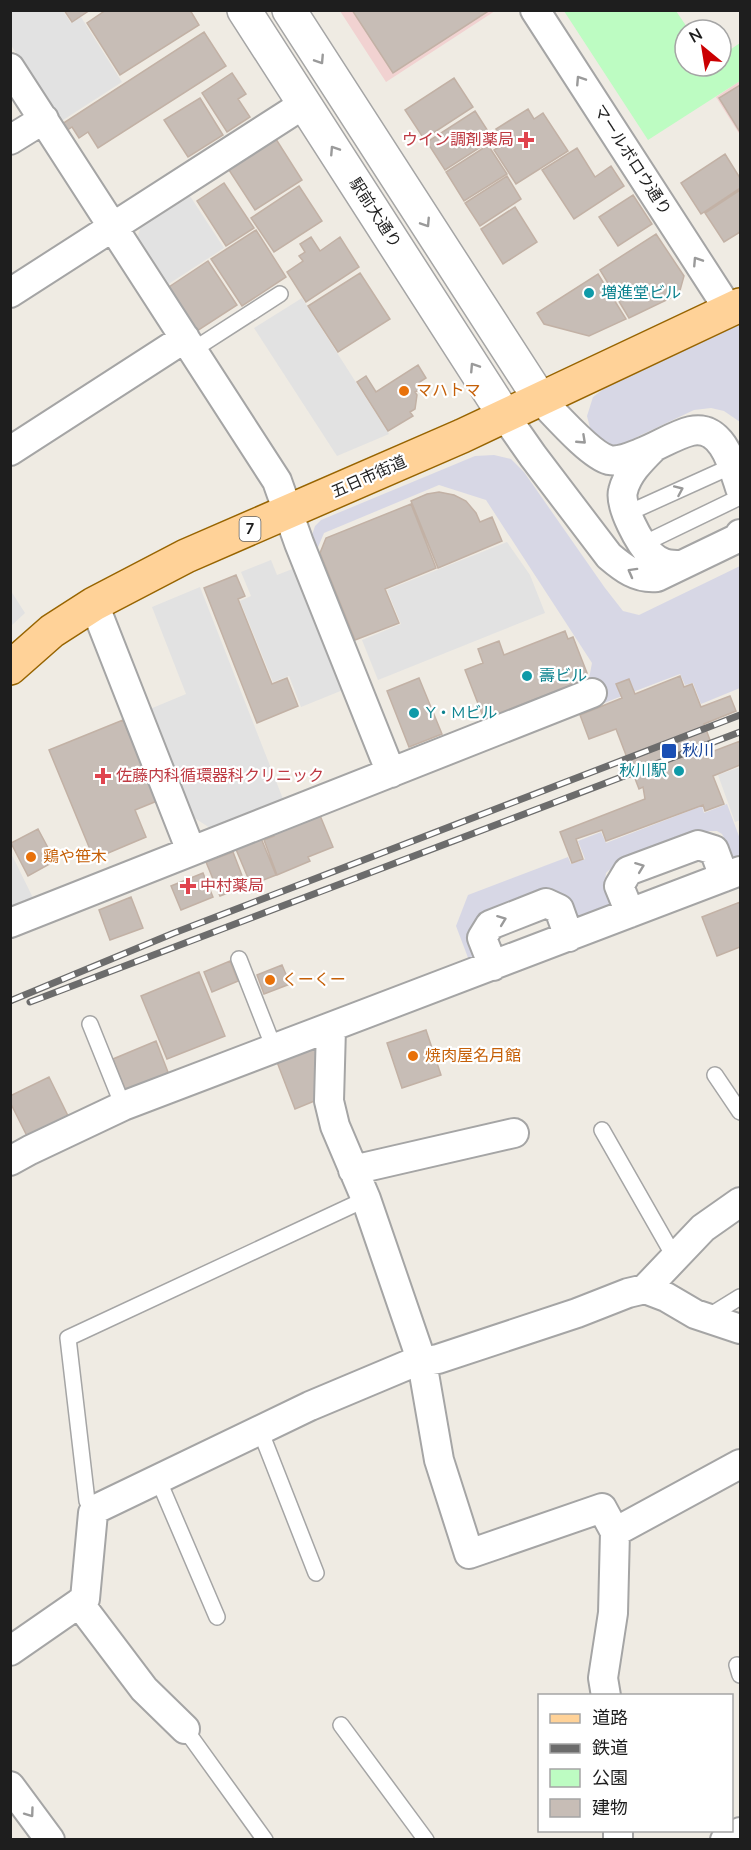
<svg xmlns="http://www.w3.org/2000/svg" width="751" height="1850" font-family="'Nunito Sans','Noto Sans JP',sans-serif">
<rect width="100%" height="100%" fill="#efebe3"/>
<path fill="#f1d2d1" d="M 340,11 L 495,11 L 386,82 Z
M 740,81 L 740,135 L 716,97 Z"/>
<path fill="#bdfcc2" d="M 564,11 L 676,11 L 689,30 L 685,30 L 685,66 L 721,66 L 721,56 L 740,43 L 740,81 L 648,140 Z"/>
<path fill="#e2e2e2" d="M 11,11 L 63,11 L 71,23 L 81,17 L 122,82 L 60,122 L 11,45 Z
M 188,193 L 224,248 L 167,285 L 137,239 L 142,222 Z
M 302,298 L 389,434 L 337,456 L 254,328 Z
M 507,542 L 530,575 L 545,613 L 378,680 L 362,640 L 401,624 L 387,590 Z
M 271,560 L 277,575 L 295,568 L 343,690 L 301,707 L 289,676 L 273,682 L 240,601 L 251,596 L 241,572 Z
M 200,587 L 283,799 L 210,828 L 193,817 L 150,709 L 186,694 L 152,607 Z
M 11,591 L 25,613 L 11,626 L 10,626 Z
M 740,767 L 740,820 L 735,822 L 718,775 Z
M 10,851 L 35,902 L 10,911 Z"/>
<path fill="#d7d7e5" d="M 740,323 L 740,422 L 724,411 L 711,408 L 694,410 L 620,445 L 613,445 L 604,442 L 595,436 L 590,428 L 587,416 L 593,397 L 606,387 Z
M 494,455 L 511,459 L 524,472 L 605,588 L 623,611 L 639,615 L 740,566 L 740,688 L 701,704 L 693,683 L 685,685 L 680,674 L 596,706 L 588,684 L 592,663 L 486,500 L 439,485 L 324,533 L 316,552 L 311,538 L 315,526 L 321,520 L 475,456 Z
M 727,804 L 740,839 L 740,860 L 734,857 L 722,834 L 717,831 L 710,831 L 609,870 L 606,873 L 605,882 L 614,906 L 582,921 L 545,894 L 470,963 L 456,926 L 468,895 L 568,857 L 571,864 L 585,859 L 578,841 L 601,832 L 606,843 L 702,806 L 704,813 Z"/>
<path fill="#c7bdb6" stroke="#c2b1a5" stroke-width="1.5" d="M 64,10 L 90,10 L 72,22 Z
M 106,10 L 190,10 L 199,25 L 120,75 L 87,23 Z
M 352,10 L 490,10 L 393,73 Z
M 204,32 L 226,66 L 98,148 L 88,132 L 79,138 L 72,127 L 66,131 L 62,124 Z
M 232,73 L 246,94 L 238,99 L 250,117 L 227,132 L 202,93 Z
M 454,78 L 473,107 L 424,139 L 405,110 Z
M 740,85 L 740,132 L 719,98 Z
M 200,98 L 223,135 L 188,157 L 164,120 Z
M 528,109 L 534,119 L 543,113 L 568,151 L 516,184 L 494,150 L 505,143 L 496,129 Z
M 475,111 L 493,139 L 445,170 L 427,142 Z
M 274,136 L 302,180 L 255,210 L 227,167 Z
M 488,145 L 507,174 L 464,201 L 446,172 Z
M 577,148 L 595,177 L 611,166 L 624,186 L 574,219 L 542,170 Z
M 725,154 L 740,178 L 740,188 L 701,214 L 681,183 Z
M 507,176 L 521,199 L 480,226 L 465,203 Z
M 224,183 L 254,228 L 226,246 L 197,201 Z
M 299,186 L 322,221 L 274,252 L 251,218 Z
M 740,190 L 740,232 L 724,242 L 705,213 Z
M 633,195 L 652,224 L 618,246 L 599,217 Z
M 515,207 L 537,242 L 503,264 L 481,229 Z
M 256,230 L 286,277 L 242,306 L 211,259 Z
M 656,234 L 684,276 L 679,294 L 629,318 L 600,270 Z
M 311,237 L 320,251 L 340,237 L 359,267 L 306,302 L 287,272 L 303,261 L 299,256 L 305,252 L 300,244 Z
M 208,261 L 237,305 L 197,331 L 169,287 Z
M 360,273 L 390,319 L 338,352 L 308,306 Z
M 598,274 L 626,319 L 589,336 L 544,324 L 537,313 Z
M 418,365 L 426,378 L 418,383 L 422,388 L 415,392 L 417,395 L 415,409 L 410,412 L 413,416 L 388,431 L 357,382 L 366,376 L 376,392 Z
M 439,492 L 454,495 L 466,501 L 476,513 L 480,522 L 492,517 L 502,541 L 438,568 L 411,501 L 427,494 Z
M 411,504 L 436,568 L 385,589 L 399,623 L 355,640 L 320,553 L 326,538 Z
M 236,575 L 245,596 L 238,599 L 272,684 L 287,678 L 298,706 L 257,723 L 204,588 Z
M 565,631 L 568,639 L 573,637 L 587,673 L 585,680 L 484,719 L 465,670 L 483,663 L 478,649 L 499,641 L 504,655 Z
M 680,676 L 684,687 L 692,684 L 701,707 L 730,696 L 736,711 L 704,724 L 714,751 L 740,741 L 740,765 L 713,776 L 724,804 L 705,811 L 703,805 L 606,841 L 602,830 L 576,839 L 583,859 L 572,863 L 560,832 L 645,799 L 643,787 L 639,789 L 616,729 L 589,739 L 580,715 L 622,698 L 616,684 L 629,679 L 635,694 Z
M 419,678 L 442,734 L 409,747 L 387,691 Z
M 123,720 L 157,801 L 135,810 L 146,837 L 94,859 L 49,750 Z
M 319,813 L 333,847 L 308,857 L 310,861 L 277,875 L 264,840 L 274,836 L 272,832 Z
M 38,829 L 55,861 L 28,876 L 11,843 Z
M 261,838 L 276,875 L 251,885 L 235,847 Z
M 233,852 L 246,886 L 220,896 L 206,862 Z
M 203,873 L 213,897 L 181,910 L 171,886 Z
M 131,897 L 143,928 L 110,940 L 99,910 Z
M 740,902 L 740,947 L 717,956 L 702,917 Z
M 230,961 L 238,981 L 212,992 L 204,972 Z
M 282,965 L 290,984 L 264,994 L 257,975 Z
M 199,972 L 225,1036 L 167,1059 L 141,996 Z
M 426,1030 L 441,1075 L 402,1088 L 387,1043 Z
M 156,1041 L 171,1080 L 126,1091 L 113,1059 Z
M 322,1044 L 317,1100 L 295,1109 L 277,1062 Z
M 49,1077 L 70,1120 L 29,1140 L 10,1102 L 10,1096 Z"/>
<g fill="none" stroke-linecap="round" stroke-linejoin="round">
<g stroke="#a5a5a5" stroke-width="18">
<path id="service" d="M 193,350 L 280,294
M 626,514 L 732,466
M 643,544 L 740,497
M 239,959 L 274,1048
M 90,1024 L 123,1106
M 715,1075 L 740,1112
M 602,1130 L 675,1258
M 706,1318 L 740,1297
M 260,1430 L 316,1573
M 158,1479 L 217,1617
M 93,1513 L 87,1501 L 68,1338 L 366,1199
M 737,1665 L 740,1675
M 341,1725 L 426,1840
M 185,1729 L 265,1840"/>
</g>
<g stroke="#a5a5a5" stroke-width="32">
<path id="minor" d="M 535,10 L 729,310
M 10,68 L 277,481 L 299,543 L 391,773
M 10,140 L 44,119
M 10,293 L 304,104
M 540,399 C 555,414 590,455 609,460 C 620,462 630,457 640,453 C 657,447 674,435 691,431 C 723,424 733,467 740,488
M 505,416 L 533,456 L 609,556 C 623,568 637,579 657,577 L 738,538 L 740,534
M 652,449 C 640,461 627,474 623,491 C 619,506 640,544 651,555 C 660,564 669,565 681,565
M 10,451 L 185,338
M 94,604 L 191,851
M 630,913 L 619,886 L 628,871 L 698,845 L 714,850 L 724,877
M 10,923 L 592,693
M 493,966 L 482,938 L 490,925 L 546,903 L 559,909 L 569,937
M 331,1028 L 329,1101 L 335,1126 L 366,1199 L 422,1362 L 439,1460 L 469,1554 L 602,1508 L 615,1532
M 10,1161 L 30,1150 L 123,1106 L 740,871
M 353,1170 L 514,1133
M 645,1289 L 703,1228 L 740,1202
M 79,1603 L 144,1689 L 185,1729
M 10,1651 L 85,1599 L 93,1513 L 98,1508 L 310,1406 L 410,1364 L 438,1359 L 577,1313 L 628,1293 L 645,1289 L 666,1297 L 695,1314 L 740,1329
M 606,1696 L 603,1678 L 613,1613 L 615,1532 L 740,1464
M 10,1786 L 50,1840
M 618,1840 L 618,1830
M 725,1840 L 740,1832"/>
</g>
<g stroke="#a5a5a5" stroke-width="36">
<path id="tertiary" d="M 244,10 L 505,416
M 289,10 L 540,399"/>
</g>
<g stroke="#976400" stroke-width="36">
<path id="primary" d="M 10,668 L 52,631 L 94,604 L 186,556 L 462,436 L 740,305"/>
</g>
<use href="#service" stroke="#fff" stroke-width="15"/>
<use href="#minor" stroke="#fff" stroke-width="28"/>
<use href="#tertiary" stroke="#fff" stroke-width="33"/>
<use href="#primary" stroke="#ffd298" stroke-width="33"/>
<g stroke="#6c6c6c" stroke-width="7">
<path id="rail" d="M 10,1001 L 174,933 L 740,715
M 30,1002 L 740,732"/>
</g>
<use href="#rail" stroke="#fff" stroke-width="4.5" stroke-dasharray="14" stroke-linecap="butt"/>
</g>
<defs><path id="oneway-chevron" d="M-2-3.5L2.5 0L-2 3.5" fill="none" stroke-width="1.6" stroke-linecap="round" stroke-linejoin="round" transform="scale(1.5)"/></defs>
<g stroke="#9a9a9a">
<use href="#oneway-chevron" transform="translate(320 60) rotate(57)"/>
<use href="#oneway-chevron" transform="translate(580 80) rotate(-123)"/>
<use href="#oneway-chevron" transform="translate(334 150) rotate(-123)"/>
<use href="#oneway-chevron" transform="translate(426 223) rotate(57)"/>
<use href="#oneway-chevron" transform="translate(697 261) rotate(-123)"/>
<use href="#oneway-chevron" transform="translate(474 367) rotate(-123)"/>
<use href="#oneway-chevron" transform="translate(582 440) rotate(43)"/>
<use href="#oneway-chevron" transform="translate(679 490) rotate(-24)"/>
<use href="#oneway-chevron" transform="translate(632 572) rotate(-151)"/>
<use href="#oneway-chevron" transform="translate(640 867) rotate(-21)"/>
<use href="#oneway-chevron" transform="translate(502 920) rotate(-21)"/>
<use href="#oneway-chevron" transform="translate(30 1813) rotate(54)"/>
</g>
<g fill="#e0444e" stroke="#fff" stroke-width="2">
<path d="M523 131h6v6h6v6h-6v6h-6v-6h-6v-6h6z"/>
<path d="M100 767h6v6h6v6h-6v6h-6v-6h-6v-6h6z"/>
<path d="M185 877h6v6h6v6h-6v6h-6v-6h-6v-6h6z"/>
</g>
<g fill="#0f9aa8" stroke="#fff" stroke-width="2">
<circle cx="589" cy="293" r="6"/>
<circle cx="527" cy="676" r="6"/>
<circle cx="414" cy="713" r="6"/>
<circle cx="679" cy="771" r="6"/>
</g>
<g fill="#e8710a" stroke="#fff" stroke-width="2">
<circle cx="404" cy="391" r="6"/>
<circle cx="31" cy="857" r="6"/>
<circle cx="270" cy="980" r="6"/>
<circle cx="413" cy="1056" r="6"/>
</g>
<rect fill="#1a4fb4" stroke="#fff" stroke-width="2" x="661" y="743" width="16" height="16" rx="3"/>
<g text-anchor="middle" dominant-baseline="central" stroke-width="4.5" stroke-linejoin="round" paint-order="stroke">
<rect fill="#fff" stroke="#626262" stroke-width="1.5" x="239.5" y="517" width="21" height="24" rx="4.5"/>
<g font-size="15" font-weight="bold" fill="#1e1e1e">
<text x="250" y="529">7</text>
</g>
<g font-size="16" fill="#be3a42" stroke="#fff" text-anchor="start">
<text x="514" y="140" text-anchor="end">ウイン調剤薬局</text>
<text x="116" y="776">佐藤内科循環器科クリニック</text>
<text x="200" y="886">中村薬局</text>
</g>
<g font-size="16" fill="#1e1e1e" stroke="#fff">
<text transform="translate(632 160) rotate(57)">マールボロウ通り</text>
<text transform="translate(375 213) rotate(57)">駅前大通り</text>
<text transform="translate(369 477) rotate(-24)">五日市街道</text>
</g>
<g font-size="16" fill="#0d838f" stroke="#fff" text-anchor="start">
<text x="601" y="293">増進堂ビル</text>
<text x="539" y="676">壽ビル</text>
<text x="426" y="713">Y・Mビル</text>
<text x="667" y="771" text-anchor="end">秋川駅</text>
</g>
<g font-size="16" fill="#c56008" stroke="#fff" text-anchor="start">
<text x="416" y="391">マハトマ</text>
<text x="43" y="857">鶏や笹木</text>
<text x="282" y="980">くーくー</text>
<text x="425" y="1056">焼肉屋名月館</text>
</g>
<g font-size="16" fill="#164399" stroke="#fff" text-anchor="start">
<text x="682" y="751">秋川</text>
</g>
</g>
<rect width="751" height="1850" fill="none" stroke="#1e1e1e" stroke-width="24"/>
<rect x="538" y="1694" width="195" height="138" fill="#ffffff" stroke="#a5a5a5" stroke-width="1.5"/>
<rect x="550" y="1714" width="30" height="9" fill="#ffd298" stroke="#a5a5a5" stroke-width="1.5"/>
<text x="592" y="1724" font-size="18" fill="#1e1e1e">道路</text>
<rect x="550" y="1744" width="30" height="9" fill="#6c6c6c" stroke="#a5a5a5" stroke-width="1.5"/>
<text x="592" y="1754" font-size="18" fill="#1e1e1e">鉄道</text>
<rect x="550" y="1769" width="30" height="18" fill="#bdfcc2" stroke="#a5a5a5" stroke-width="1.5"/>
<text x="592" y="1784" font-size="18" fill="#1e1e1e">公園</text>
<rect x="550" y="1799" width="30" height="18" fill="#c7bdb6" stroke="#a5a5a5" stroke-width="1.5"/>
<text x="592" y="1814" font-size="18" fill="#1e1e1e">建物</text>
<g transform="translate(703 48) rotate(330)"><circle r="28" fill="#ffffff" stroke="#a5a5a5" stroke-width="1.5"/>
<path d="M0-4.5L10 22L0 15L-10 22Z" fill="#cb0002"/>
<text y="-9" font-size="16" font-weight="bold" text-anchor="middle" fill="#1e1e1e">N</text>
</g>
</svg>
